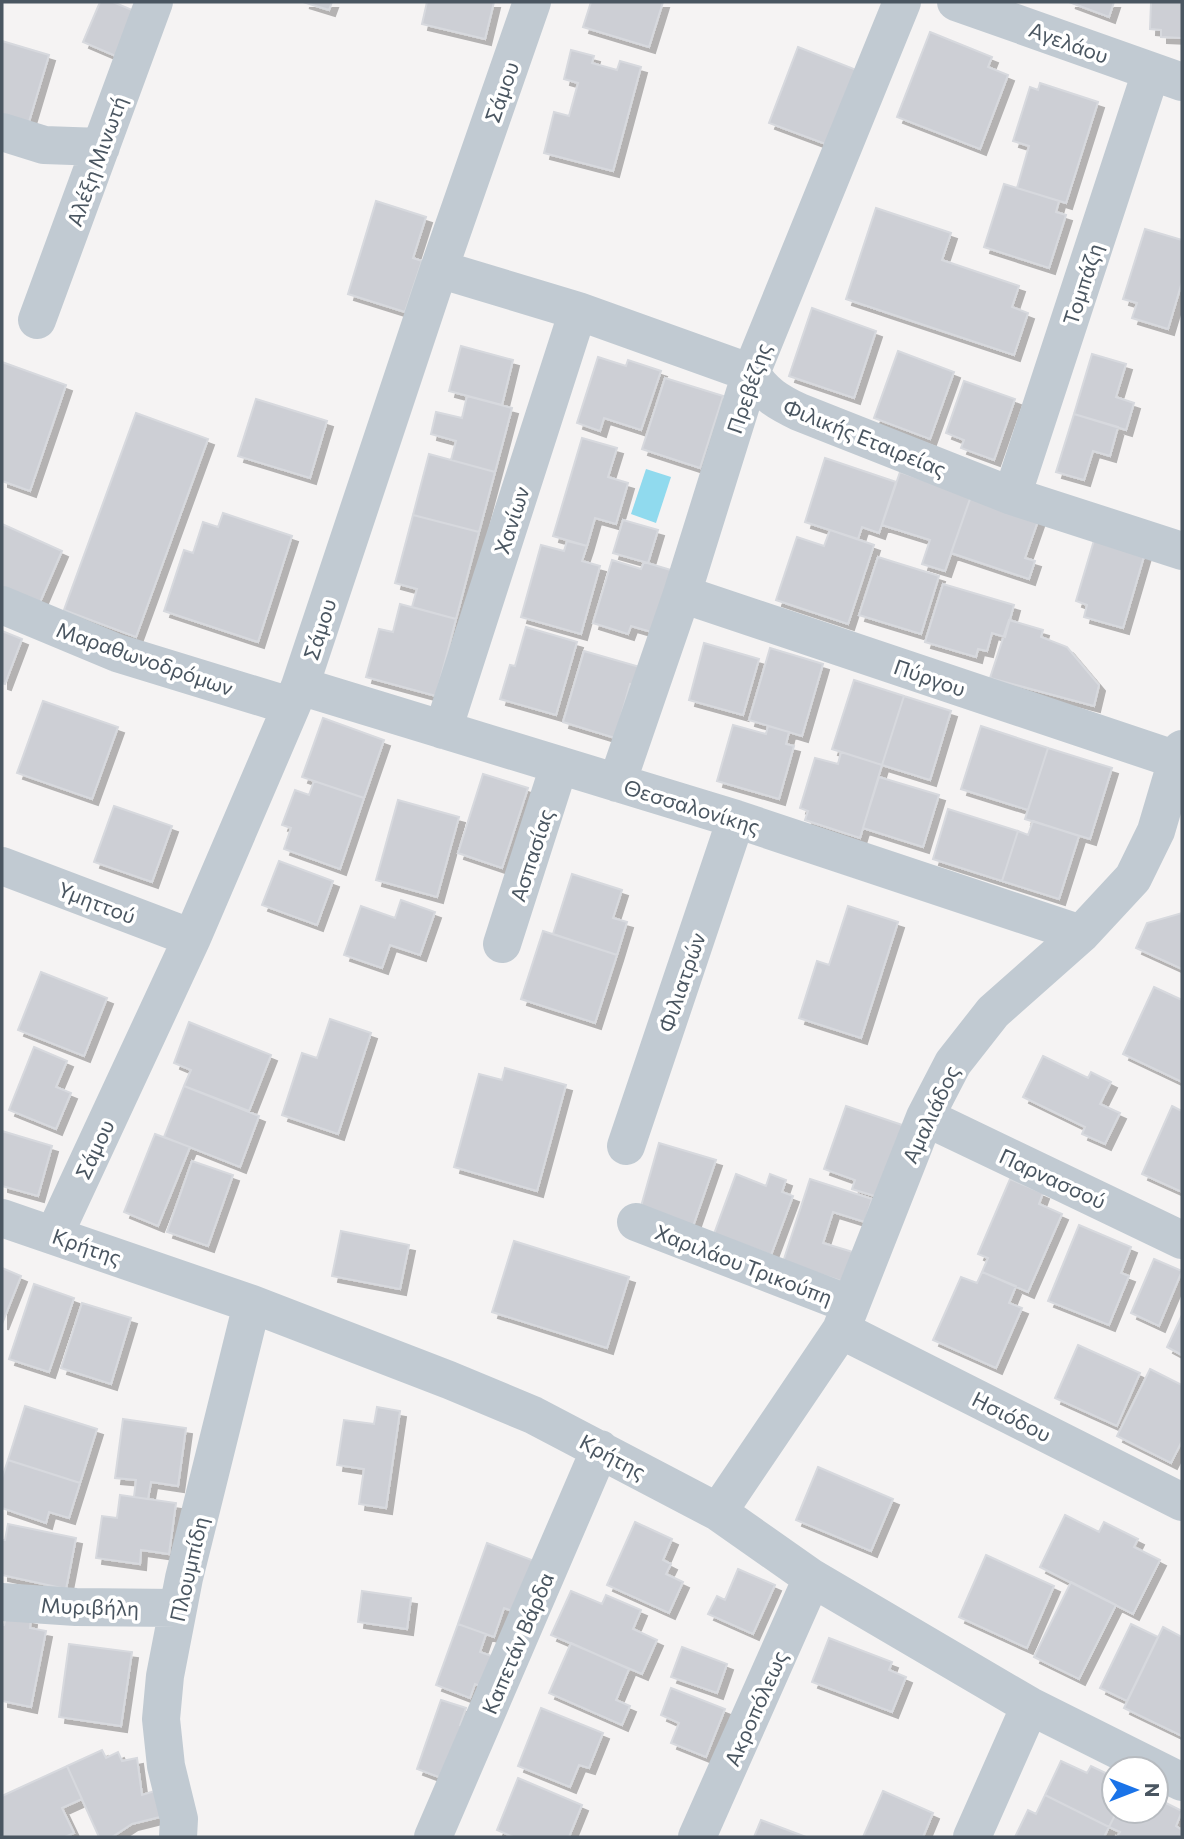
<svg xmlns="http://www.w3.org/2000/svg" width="1184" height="1839" font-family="Commissioner,sans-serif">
<defs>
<filter id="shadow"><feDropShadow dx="6" dy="6" stdDeviation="0" flood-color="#0004"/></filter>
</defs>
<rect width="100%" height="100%" fill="#f5f3f3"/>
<path fill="#90daee" d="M 646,469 L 671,477 L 656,523 L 631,514 Z"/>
<path fill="#cdcfd5" stroke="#d7d9de" stroke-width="2" filter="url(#shadow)" d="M 100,2 L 113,2 L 137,12 L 118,57 L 83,42 Z
M 303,2 L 332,2 L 329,10 Z
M 427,2 L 494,2 L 485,39 L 422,24 Z
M 591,2 L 663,2 L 649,47 L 583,27 Z
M 1069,2 L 1114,2 L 1109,17 Z
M 1151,2 L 1182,2 L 1182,38 L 1161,37 L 1161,30 L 1150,29 Z
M 930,32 L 992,57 L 988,67 L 1008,75 L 980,149 L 897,117 Z
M 2,41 L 49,55 L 28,125 L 2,117 Z
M 798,47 L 859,71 L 831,146 L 769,123 Z
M 571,50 L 594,56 L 592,63 L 617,70 L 620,61 L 641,67 L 613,171 L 544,153 L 554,112 L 569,116 L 578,83 L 564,79 Z
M 1040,83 L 1098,102 L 1066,203 L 1017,188 L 1029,146 L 1013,141 L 1030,87 L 1038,90 Z
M 1004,184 L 1059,201 L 1056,212 L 1066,215 L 1049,268 L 984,247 Z
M 376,201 L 426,217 L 413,258 L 422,261 L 405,312 L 348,294 Z
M 876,208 L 951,233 L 942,260 L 1019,286 L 1012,307 L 1028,313 L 1014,355 L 846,299 Z
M 1145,229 L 1182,240 L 1182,282 L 1168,329 L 1132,318 L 1137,303 L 1123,299 Z
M 812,308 L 876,331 L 854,398 L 789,376 Z
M 461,346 L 513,360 L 502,405 L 449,391 Z
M 898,351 L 954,372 L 930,439 L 874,418 Z
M 1092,354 L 1126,364 L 1116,397 L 1134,403 L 1126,430 L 1074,414 Z
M 598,357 L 626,366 L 628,360 L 661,371 L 641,430 L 604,418 L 600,431 L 577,423 Z
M 2,362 L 66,385 L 30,491 L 2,481 Z
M 665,378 L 723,396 L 700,468 L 642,449 Z
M 964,381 L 1015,399 L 994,460 L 961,448 L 964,440 L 946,433 Z
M 467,396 L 512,408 L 495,472 L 451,460 L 456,441 L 431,434 L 436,412 L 462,418 Z
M 256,399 L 327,421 L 310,478 L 238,456 Z
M 136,413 L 208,439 L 136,637 L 64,610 Z
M 1074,414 L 1118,427 L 1110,456 L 1093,451 L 1084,480 L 1056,472 Z
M 582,438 L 617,448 L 608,477 L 628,483 L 616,524 L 595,518 L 587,546 L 553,536 Z
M 429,454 L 495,472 L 479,532 L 413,515 Z
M 825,458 L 896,482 L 879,533 L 862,527 L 858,539 L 805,522 Z
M 900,472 L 971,496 L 945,571 L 922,564 L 930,540 L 882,525 Z
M 971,496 L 1039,518 L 1025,558 L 1035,561 L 1029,579 L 951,553 Z
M 223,513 L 292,536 L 258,642 L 164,611 L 184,550 L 193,553 L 203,522 L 218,527 Z
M 413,515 L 479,532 L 456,619 L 412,607 L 417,589 L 395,583 Z
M 623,520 L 658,530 L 648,563 L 613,553 Z
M 2,524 L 62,551 L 35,614 L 2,599 Z
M 830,530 L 874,545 L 848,624 L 776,600 L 797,537 L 824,546 Z
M 1095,537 L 1145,553 L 1123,628 L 1084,617 L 1087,605 L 1076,601 Z
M 567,541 L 587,546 L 582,561 L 600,566 L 581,634 L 521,617 L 541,545 L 564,551 Z
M 878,557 L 939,576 L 921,634 L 859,615 Z
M 612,560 L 641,569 L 644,562 L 674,571 L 655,633 L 631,626 L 628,634 L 593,623 Z
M 943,584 L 1014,605 L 1005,637 L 992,633 L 987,651 L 978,649 L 976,657 L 925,642 Z
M 400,604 L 456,619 L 436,696 L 366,677 L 379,629 L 393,632 Z
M 1009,620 L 1043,630 L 1041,637 L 1067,647 L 1099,685 L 1094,706 L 990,678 Z
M 526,627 L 577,642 L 556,715 L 500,699 L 510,665 L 515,666 Z
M 2,631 L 22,639 L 5,684 L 2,683 Z
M 704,643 L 759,659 L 743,715 L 689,700 Z
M 770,648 L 823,664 L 802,736 L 749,720 Z
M 584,651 L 643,668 L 638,686 L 630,684 L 615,738 L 563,722 Z
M 854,680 L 904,696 L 882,765 L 832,749 Z
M 904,696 L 951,711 L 930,780 L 882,765 Z
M 43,701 L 118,727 L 92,799 L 17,773 Z
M 323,718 L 384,740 L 364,798 L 302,777 Z
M 733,725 L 766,734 L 768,726 L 789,732 L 786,744 L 794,746 L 779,799 L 717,781 Z
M 981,726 L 1048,748 L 1028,810 L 961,789 Z
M 1048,748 L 1112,768 L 1090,839 L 1025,819 Z
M 841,752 L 882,765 L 860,838 L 805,820 L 808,811 L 800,808 L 815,758 L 838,764 Z
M 483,774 L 528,788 L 502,868 L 458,853 Z
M 879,777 L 939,795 L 923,847 L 863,828 Z
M 314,781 L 364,798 L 340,869 L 284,849 L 291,828 L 282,825 L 295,790 L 309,795 Z
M 398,800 L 459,817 L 437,897 L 376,880 Z
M 114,806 L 172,826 L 152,882 L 94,862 Z
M 948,809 L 1018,831 L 1002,881 L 933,859 Z
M 1033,821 L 1079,836 L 1059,899 L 1002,881 L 1018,831 L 1028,835 Z
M 279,861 L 333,881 L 317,925 L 262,905 Z
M 572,874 L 622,890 L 613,918 L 627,922 L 617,955 L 553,934 Z
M 401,900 L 435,912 L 420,955 L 390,945 L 382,968 L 344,955 L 361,906 L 395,918 Z
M 848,906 L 898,922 L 861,1038 L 799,1018 L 817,961 L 829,965 Z
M 1182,913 L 1182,969 L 1136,948 L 1147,923 Z
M 543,931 L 617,955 L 595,1023 L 521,999 Z
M 41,972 L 107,998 L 84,1056 L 18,1030 Z
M 1154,987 L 1182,1000 L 1182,1082 L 1123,1054 Z
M 330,1019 L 371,1033 L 338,1134 L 282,1115 L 302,1053 L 317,1058 Z
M 189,1022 L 271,1055 L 249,1111 L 184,1086 L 191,1070 L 174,1063 Z
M 34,1047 L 67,1061 L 56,1087 L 71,1093 L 56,1129 L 9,1110 Z
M 1043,1056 L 1088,1078 L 1091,1072 L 1111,1082 L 1100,1104 L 1120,1113 L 1105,1144 L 1082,1134 L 1085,1127 L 1023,1097 Z
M 505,1068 L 566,1085 L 537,1191 L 454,1167 L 479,1074 L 502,1080 Z
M 184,1086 L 259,1116 L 240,1167 L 164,1137 Z
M 846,1106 L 905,1126 L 881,1198 L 852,1189 L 855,1180 L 824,1169 Z
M 1172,1106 L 1182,1111 L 1182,1192 L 1142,1174 Z
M 2,1131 L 52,1146 L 38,1196 L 2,1186 Z
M 155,1134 L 190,1147 L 158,1226 L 124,1212 Z
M 659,1143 L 716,1160 L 691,1232 L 638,1217 Z
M 192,1161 L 233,1175 L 208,1246 L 167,1232 Z
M 736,1174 L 766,1186 L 770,1174 L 786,1180 L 782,1192 L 793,1196 L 771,1255 L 714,1234 Z
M 810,1179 L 872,1199 L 865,1222 L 833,1212 L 823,1243 L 856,1253 L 847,1283 L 783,1262 Z
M 1010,1179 L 1043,1193 L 1039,1204 L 1062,1214 L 1028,1292 L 982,1272 L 988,1258 L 978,1254 Z
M 1079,1225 L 1131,1247 L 1121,1273 L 1129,1276 L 1109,1325 L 1048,1301 Z
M 341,1231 L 409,1245 L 400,1289 L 332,1276 Z
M 514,1241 L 629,1277 L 607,1348 L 492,1312 Z
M 1154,1259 L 1182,1271 L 1159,1326 L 1131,1313 Z
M 2,1268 L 21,1276 L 2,1324 Z
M 982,1272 L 1016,1286 L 1009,1303 L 1022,1308 L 996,1368 L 933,1340 L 961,1277 L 977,1283 Z
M 34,1284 L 74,1298 L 49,1372 L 9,1359 Z
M 82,1303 L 131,1318 L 111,1384 L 61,1368 Z
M 1182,1315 L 1182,1355 L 1167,1347 Z
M 1078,1345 L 1140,1373 L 1117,1426 L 1055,1398 Z
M 1150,1369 L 1182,1385 L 1182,1441 L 1171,1463 L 1117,1436 Z
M 25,1406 L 97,1429 L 80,1483 L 8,1460 Z
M 377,1407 L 400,1411 L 386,1508 L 359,1504 L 364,1469 L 337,1465 L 344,1420 L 374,1424 Z
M 123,1419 L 186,1428 L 178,1486 L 151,1482 L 148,1499 L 134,1497 L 136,1480 L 115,1478 Z
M 8,1460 L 80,1483 L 69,1518 L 49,1512 L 46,1523 L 2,1508 L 2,1478 Z
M 818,1467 L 893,1499 L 871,1551 L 796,1520 Z
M 120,1495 L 176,1503 L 169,1554 L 141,1550 L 140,1564 L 96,1558 L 102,1516 L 117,1518 Z
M 1065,1515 L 1099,1532 L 1104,1522 L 1138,1539 L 1134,1547 L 1160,1560 L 1133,1614 L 1040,1567 Z
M 635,1522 L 672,1539 L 663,1560 L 671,1564 L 666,1574 L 683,1582 L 669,1613 L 607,1585 Z
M 8,1524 L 76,1538 L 66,1589 L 2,1575 L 2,1540 L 5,1540 Z
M 487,1543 L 537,1562 L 518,1613 L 504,1608 L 494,1637 L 458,1624 Z
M 986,1555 L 1054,1586 L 1027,1648 L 959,1617 Z
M 738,1569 L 775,1585 L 753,1634 L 708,1614 L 717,1596 L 725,1600 Z
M 1071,1582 L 1116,1605 L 1079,1679 L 1034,1657 Z
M 362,1591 L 411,1598 L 407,1629 L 358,1622 Z
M 571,1591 L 602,1604 L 606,1595 L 641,1610 L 633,1629 L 657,1640 L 642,1674 L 551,1635 Z
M 7,1614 L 31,1619 L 30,1628 L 46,1631 L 31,1707 L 2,1701 L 2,1625 L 4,1625 Z
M 458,1624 L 486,1634 L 480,1652 L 497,1658 L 486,1688 L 475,1684 L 470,1698 L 436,1685 Z
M 1131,1624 L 1158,1637 L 1127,1701 L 1100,1688 Z
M 1163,1627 L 1182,1637 L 1182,1736 L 1124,1708 Z
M 829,1638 L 892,1662 L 889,1670 L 906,1677 L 892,1712 L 812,1682 Z
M 571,1643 L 629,1669 L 616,1700 L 630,1706 L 622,1725 L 549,1693 Z
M 69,1644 L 132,1652 L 121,1726 L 59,1717 Z
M 682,1647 L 727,1664 L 717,1693 L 671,1677 Z
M 671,1688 L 725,1709 L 706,1757 L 671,1743 L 679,1723 L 661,1715 Z
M 441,1700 L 466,1708 L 460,1725 L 466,1727 L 447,1780 L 417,1769 Z
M 541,1708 L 603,1733 L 589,1768 L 579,1765 L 570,1787 L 518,1766 Z
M 102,1750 L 106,1758 L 118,1752 L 122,1761 L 137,1758 L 142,1795 L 161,1789 L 168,1815 L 132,1824 L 112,1837 L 99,1837 L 67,1766 Z
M 1061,1761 L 1087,1773 L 1091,1766 L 1114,1777 L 1114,1811 L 1117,1811 L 1109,1827 L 1045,1795 Z
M 67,1766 L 82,1799 L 62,1808 L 74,1833 L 65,1837 L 2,1837 L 2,1796 Z
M 518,1778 L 582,1805 L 569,1837 L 513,1837 L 497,1830 Z
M 883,1791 L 933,1813 L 923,1837 L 863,1837 Z
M 1045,1795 L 1109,1827 L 1104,1837 L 1015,1837 L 1028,1810 L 1036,1814 Z
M 1156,1798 L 1182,1811 L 1176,1826 L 1182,1830 L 1182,1837 L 1117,1837 L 1120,1832 L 1109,1827 L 1117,1811 L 1156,1811 Z
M 761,1820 L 806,1837 L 754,1837 Z"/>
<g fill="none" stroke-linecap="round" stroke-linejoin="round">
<path stroke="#c1cad2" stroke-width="38" d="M 956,2 L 1182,82
M 2,132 L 44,145 L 101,147
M 439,269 L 578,311 L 751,373 C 763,393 778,402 799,412 L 1012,496 L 1182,551
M 37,320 L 154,2
M 1012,496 L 1151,72
M 682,594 L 1177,760
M 2,605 L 117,653 L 290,706
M 300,686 L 736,819 L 1081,934
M 443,730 L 578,311
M 617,783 L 682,594 L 751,373 L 902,2
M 2,866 L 192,938
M 502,944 L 559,766
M 925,1117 L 1182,1240
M 626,1146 L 736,819
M 2,1218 L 252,1304 L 449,1380 L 533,1415 L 718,1512 L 812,1578 L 1030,1706 L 1182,1782
M 636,1222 L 851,1305
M 54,1235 L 192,938 L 300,686 L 439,269 L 532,2
M 841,1330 L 1182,1502
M 718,1512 L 841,1330 L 925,1117 L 953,1063 L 993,1012 L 1081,934 L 1133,878 L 1156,831 L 1177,760 L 1182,749
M 2,1602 L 76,1607 L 177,1608
M 178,1837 L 179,1819 L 166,1766 L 161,1719 L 165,1676 L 184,1578 L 252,1304
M 433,1837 L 600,1449
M 697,1837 L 812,1578
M 972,1837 L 1030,1706"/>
</g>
<g text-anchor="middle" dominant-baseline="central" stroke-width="7" stroke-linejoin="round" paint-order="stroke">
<g font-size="21" fill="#4a5661" stroke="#fff">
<text transform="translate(1069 42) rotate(20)">Αγελάου</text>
<text transform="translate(501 92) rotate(-71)">Σάμου</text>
<text transform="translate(96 161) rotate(-70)">Αλέξη Μινωτή</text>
<text transform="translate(1082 284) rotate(-72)">Τομπάζη</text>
<text transform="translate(748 388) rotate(-71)">Πρεβέζης</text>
<text transform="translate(865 437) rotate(22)">Φιλικής Εταιρείας</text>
<text transform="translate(511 520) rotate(-72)">Χανίων</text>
<text transform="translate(319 629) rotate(-72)">Σάμου</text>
<text transform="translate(145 658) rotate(19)">Μαραθωνοδρόμων</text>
<text transform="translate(930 677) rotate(19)">Πύργου</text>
<text transform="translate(692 806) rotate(17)">Θεσσαλονίκης</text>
<text transform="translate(531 855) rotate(-72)">Ασπασίας</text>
<text transform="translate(97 902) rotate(21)">Υμηττού</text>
<text transform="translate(681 982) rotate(-71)">Φιλιατρών</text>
<text transform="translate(930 1114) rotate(-65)">Αμαλιάδος</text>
<text transform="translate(94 1149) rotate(-65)">Σάμου</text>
<text transform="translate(1053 1178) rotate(25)">Παρνασσού</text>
<text transform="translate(87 1246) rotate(19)">Κρήτης</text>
<text transform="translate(744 1264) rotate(21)">Χαριλάου Τρικούπη</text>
<text transform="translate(1012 1416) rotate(27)">Ησιόδου</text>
<text transform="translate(613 1456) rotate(28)">Κρήτης</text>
<text transform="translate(188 1569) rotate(-77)">Πλουμπίδη</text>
<text transform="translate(90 1606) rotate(2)">Μυριβήλη</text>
<text transform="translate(517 1643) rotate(-67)">Καπετάν Βάρδα</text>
<text transform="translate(755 1708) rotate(-66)">Ακροπόλεως</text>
</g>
</g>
<rect width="1184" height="1839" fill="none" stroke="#4a5661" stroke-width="7"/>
<g transform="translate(1135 1790) rotate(90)"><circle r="33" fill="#ffffff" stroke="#b7bbc0" stroke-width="2"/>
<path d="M0-5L12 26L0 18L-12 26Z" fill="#1a73e8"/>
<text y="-10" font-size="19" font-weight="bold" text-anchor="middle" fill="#4a5661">N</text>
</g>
</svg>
